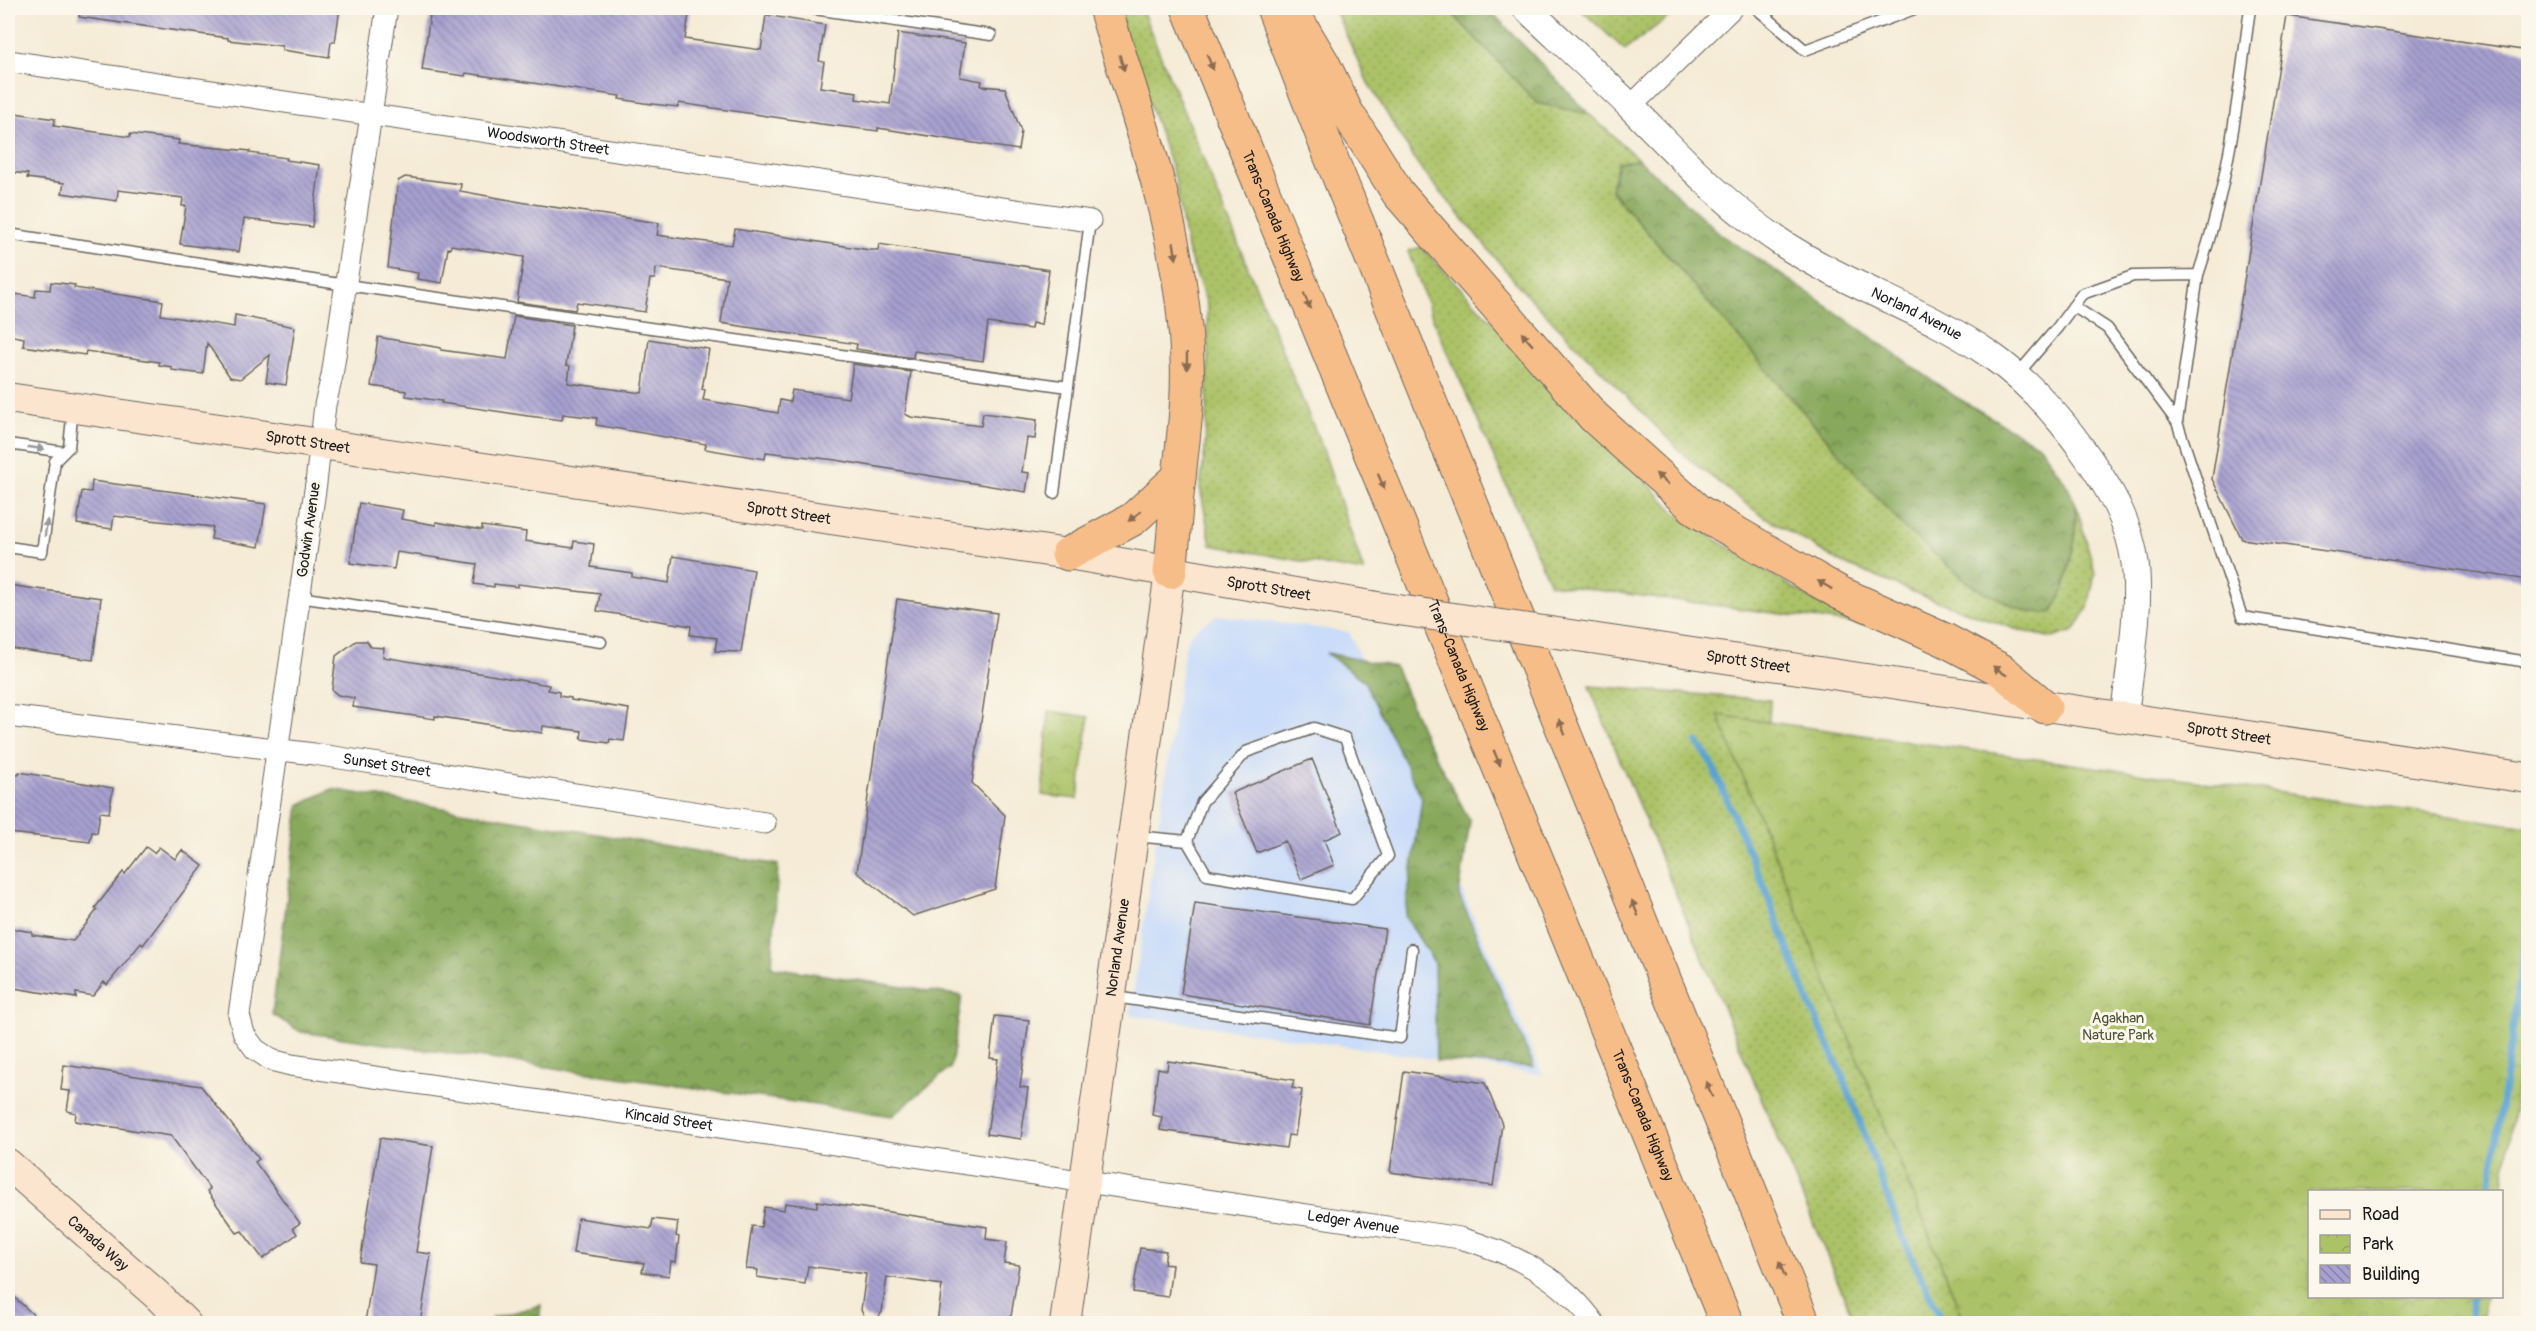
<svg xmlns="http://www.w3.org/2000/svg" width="2536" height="1331" font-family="Pangolin,sans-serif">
<defs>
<pattern id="grass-dots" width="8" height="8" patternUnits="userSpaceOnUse" patternTransform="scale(1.5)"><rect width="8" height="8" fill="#abc267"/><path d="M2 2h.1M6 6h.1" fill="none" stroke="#93a659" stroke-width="1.8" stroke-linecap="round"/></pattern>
<pattern id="forest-crowns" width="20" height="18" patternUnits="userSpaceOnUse" patternTransform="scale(1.5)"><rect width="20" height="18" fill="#88a85c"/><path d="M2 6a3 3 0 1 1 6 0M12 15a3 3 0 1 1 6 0" fill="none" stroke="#6e884b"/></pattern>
<pattern id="park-crowns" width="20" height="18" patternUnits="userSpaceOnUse" patternTransform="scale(1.5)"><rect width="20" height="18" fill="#abc267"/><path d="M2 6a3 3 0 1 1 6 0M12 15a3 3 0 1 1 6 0" fill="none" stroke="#93a659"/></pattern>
<pattern id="building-back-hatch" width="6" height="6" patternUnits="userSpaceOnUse" patternTransform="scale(1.5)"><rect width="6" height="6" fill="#a7a0d0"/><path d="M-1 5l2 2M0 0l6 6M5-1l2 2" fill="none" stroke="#8782a8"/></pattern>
</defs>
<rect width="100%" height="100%" fill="#fbf7ec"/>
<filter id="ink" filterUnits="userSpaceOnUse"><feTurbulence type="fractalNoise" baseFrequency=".0167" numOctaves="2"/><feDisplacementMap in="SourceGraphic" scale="12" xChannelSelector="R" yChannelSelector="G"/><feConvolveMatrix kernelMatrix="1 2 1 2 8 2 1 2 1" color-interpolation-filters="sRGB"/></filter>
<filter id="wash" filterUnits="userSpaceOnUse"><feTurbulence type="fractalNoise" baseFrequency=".008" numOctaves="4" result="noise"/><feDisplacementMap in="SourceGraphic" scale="24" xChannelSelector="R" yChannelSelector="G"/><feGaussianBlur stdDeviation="1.35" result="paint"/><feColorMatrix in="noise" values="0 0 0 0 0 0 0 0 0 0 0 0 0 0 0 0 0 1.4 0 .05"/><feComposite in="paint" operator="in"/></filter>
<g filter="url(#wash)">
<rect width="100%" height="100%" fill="#f5ebd6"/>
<path fill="#c9dcf9" d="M 1218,615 L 1349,632 L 1543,1075 L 1130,1015 L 1185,646 L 1189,636 L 1198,627 Z"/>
<path fill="url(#grass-dots)" stroke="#646f42" stroke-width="1.5" d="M 1116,8 L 1141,8 L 1324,452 L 1364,572 L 1211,545 L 1200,487 L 1205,450 L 1208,366 L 1207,304 L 1187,249 L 1175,178 Z
M 1334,8 L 1447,8 L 1537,103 L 1589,114 L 1639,160 L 1618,162 L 1611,191 L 1901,524 L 1974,587 L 2075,540 L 2076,504 L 2095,573 L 2088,608 L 2074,631 L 2052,638 L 2018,630 L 1923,596 L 1842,563 L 1758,513 L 1686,457 L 1523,291 L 1419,166 L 1368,83 Z
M 1579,8 L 1680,8 L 1625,50 Z
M 1421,247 L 1680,517 L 1813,600 L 1866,625 L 1550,584 L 1433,319 L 1408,251 Z
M 1589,686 L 1770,700 L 1766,785 L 2299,1323 L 1855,1323 Z"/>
<path fill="url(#forest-crowns)" stroke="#52623c" stroke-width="1.5" d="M 1447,8 L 1488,8 L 1589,114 L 1537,103 Z
M 1639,160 L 1723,236 L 1816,298 L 1956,397 L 2040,446 L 2065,482 L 2076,504 L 2075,540 L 2064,589 L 2052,613 L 2027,612 L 1974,587 L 1904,528 L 1611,190 L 1618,162 Z
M 1326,653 L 1395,667 L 1424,735 L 1470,821 L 1459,895 L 1534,1067 L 1436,1061 L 1434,962 L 1405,916 L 1422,798 L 1364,681 Z
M 332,789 L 778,865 L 772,967 L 962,996 L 951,1067 L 892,1116 L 301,1032 L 272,1014 L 299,805 Z
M 541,1305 L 539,1323 L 492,1323 L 492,1318 Z"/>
<path fill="url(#park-crowns)" stroke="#646f42" stroke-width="1.5" d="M 1049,711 L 1089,717 L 1078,799 L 1042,795 Z
M 1718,715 L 2528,827 L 2528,1006 L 2502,1192 L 2310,1192 L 2310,1296 L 2486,1297 L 2482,1323 L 1965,1323 Z"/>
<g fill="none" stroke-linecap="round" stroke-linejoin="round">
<path stroke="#58a2d0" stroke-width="7" d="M 1697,742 L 1711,762 L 1766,892 L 1808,1000 L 1844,1079 L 1902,1236 L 1943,1324
M 2489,1192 L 2528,924
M 2469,1324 L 2473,1296"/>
</g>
<g id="blocks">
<path fill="url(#building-back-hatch)" d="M 80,8 L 340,8 L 335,42 L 331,42 L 329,57 L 282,50 L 282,46 L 228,40 L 228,38 L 79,17 Z
M 431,8 L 690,8 L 685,39 L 761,50 L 766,15 L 825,25 L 819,61 L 824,62 L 820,87 L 857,92 L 856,99 L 890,104 L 898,33 L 965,43 L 960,77 L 982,81 L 981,86 L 1005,88 L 1021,131 L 1018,150 L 878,128 L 878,131 L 821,124 L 679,103 L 678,107 L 644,103 L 619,99 L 620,96 L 466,73 L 465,76 L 422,70 Z
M 2287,16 L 2529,51 L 2529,580 L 2242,539 L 2212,479 Z
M 8,112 L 55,119 L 54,126 L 130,137 L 130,134 L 179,140 L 178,144 L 250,151 L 249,153 L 287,158 L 286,160 L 320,165 L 312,227 L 244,219 L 239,252 L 180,244 L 186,206 L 182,206 L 183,198 L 118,190 L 117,201 L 62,193 L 64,183 L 27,178 L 28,174 L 8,172 Z
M 405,177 L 461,184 L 460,191 L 526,203 L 659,223 L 657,235 L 699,241 L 732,245 L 735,229 L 870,250 L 878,250 L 879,244 L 1049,270 L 1041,325 L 1032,323 L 1031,329 L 988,323 L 983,361 L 914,351 L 913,358 L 856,349 L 857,344 L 721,323 L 727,278 L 656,268 L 655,279 L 650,279 L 645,312 L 577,302 L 575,310 L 517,302 L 524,257 L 451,245 L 450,249 L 448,248 L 442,283 L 417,279 L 418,273 L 388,268 L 398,181 Z
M 51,282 L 75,285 L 74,288 L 163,301 L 161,315 L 234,327 L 235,315 L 295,327 L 286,385 L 266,382 L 270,355 L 240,379 L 230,377 L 207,343 L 203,374 L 172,370 L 172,367 L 159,365 L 159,362 L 86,351 L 85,355 L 23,346 L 24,338 L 8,335 L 8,293 L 35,297 L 36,289 L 50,290 Z
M 514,316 L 572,325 L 566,365 L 570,366 L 568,383 L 642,393 L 649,339 L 709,349 L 702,389 L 705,390 L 703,400 L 778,413 L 780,400 L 790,402 L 792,390 L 848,398 L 853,364 L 911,372 L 905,414 L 911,417 L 981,426 L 983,413 L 1037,420 L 1035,439 L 1027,438 L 1022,472 L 1029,473 L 1026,492 L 836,460 L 766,452 L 765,459 L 705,449 L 706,444 L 596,425 L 597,418 L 563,414 L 562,420 L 528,416 L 441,403 L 442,401 L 406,396 L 406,391 L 371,386 L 378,337 L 441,348 L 441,350 L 507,359 Z
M 92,481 L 266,504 L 259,547 L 211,539 L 213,527 L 114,516 L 112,529 L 77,524 L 82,491 L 91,492 Z
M 359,503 L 403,510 L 401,519 L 436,525 L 436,522 L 482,530 L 482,526 L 526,532 L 525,541 L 573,548 L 574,541 L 594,544 L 591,567 L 632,573 L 632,577 L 669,583 L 673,556 L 754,570 L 741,652 L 715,651 L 717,638 L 690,635 L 691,626 L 597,611 L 600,594 L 518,584 L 518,587 L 494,584 L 494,587 L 474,584 L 477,564 L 397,552 L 394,569 L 350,563 Z
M 8,585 L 101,598 L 93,660 L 8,648 Z
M 897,599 L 997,613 L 972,783 L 1005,815 L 995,889 L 913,916 L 857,872 Z
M 356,641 L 367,641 L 371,647 L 384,648 L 383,657 L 549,685 L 548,690 L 559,692 L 559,696 L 571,698 L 571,700 L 629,709 L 624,741 L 610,739 L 609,743 L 581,739 L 582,731 L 543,726 L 542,733 L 435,716 L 435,719 L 353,707 L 354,698 L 338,695 L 332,690 L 336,656 Z
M 1312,759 L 1342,832 L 1324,840 L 1334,865 L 1301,879 L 1285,841 L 1257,853 L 1232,793 Z
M 19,772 L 113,788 L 109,813 L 100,812 L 97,833 L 92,832 L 90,842 L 10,833 L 11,830 L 8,829 L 8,774 L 19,775 Z
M 146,847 L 154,853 L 159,847 L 175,859 L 182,850 L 203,866 L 143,945 L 141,943 L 107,985 L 104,982 L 93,996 L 76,993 L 76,998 L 8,987 L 8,928 L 32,932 L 32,935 L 73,941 L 97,910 L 95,908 L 123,872 L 125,874 Z
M 1195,903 L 1385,929 L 1370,1025 L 1181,994 Z
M 995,1016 L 1029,1020 L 1020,1087 L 1028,1088 L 1021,1139 L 987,1134 L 998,1059 L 990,1058 Z
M 1168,1061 L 1294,1080 L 1292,1088 L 1302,1090 L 1295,1136 L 1288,1135 L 1286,1148 L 1160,1130 L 1162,1117 L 1152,1115 L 1158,1068 L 1167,1070 Z
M 64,1065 L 201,1086 L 259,1159 L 255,1162 L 300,1223 L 293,1228 L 297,1234 L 263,1259 L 242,1231 L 237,1233 L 207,1191 L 210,1189 L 171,1136 L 75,1121 L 76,1113 L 67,1111 L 70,1091 L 61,1090 Z
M 1404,1071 L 1485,1083 L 1502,1124 L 1493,1186 L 1390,1172 Z
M 380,1138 L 433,1146 L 416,1252 L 431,1254 L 420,1323 L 365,1323 L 374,1264 L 360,1262 Z
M 817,1201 L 987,1227 L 986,1239 L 1007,1242 L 1004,1263 L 1019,1265 L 1010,1323 L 937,1323 L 942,1285 L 887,1277 L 882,1312 L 878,1318 L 873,1320 L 864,1316 L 861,1310 L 866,1274 L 808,1266 L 805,1284 L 757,1277 L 758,1270 L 746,1269 L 752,1226 L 761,1227 L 764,1207 L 784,1210 L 785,1203 L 817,1207 Z
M 578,1218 L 651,1229 L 653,1219 L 678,1222 L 676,1236 L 679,1237 L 676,1262 L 671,1261 L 669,1276 L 642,1272 L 644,1263 L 573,1253 Z
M 1140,1248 L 1166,1251 L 1164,1264 L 1172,1265 L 1168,1297 L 1133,1292 Z
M 8,1291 L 42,1323 L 8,1323 Z"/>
</g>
</g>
<g filter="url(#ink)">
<use href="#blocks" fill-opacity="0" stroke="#68645d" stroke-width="1.5"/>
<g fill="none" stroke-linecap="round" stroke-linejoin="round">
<g stroke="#68645d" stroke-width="13">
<path id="service" d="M 808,8 L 991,35
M 1756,8 L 1805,50 L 1917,8
M 8,234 L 346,285 L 1068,387
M 2073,306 L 2107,328 L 2177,422 L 2242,617 L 2528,662
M 2017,375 L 2057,328 L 2082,294 L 2133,276 L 2198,275 C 2228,187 2238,100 2250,8
M 2177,422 L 2198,275
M 8,444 L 64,452
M 1054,493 L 1090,221
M 8,547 L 42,552 L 55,461 L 69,447 L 73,408
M 299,597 L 601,642
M 1314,728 L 1345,738 L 1388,856 L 1352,899 L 1207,875 L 1187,841 L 1202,802 L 1246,752 Z
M 1135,836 L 1187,841
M 1114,997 L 1400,1038 L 1412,949"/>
</g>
<g stroke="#68645d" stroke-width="23">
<g id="minor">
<path id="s1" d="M 387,8 L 332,376 L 325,405 L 316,483 L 239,1015 L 244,1034 L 255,1049 L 271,1060 L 291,1065 L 707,1125 L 1460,1238 C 1513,1253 1562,1277 1595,1324"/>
<path id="s2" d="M 8,61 L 1090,221"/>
<path d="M 1630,107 L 1732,8"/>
<path id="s3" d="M 8,716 L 314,754 L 765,823"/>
</g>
</g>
<g stroke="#68645d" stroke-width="29">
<g id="tertiary">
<path id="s4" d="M 1526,8 C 1561,41 1597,74 1632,108 C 1681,157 1726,207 1785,245 C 1850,287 1925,310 1989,354 C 2028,381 2062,420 2089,459 C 2111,491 2130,524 2135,563 C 2141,610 2129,671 2124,719"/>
</g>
</g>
<g stroke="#68645d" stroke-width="32">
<g id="secondary">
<path id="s5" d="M 8,398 L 1068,554 L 1371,606"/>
<path id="s6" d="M 1591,638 L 2528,778"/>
<path id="s7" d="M 8,1164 L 157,1295 L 186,1324"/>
<path id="s8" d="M 1065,1324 L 1170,572"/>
</g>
</g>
<g stroke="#68645d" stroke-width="35">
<g id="motorway">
<path d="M 1105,8 C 1140,123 1183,238 1187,360 C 1189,400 1183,438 1179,477 C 1175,509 1174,540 1170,572"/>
<path id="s9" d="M 1188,8 C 1367,447 1551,884 1727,1324"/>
<path d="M 1273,8 L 1330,155 L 1804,1324"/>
<path d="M 1290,8 L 1324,65 L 1346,111 L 1398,193 L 1594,417 L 1698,511 L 1840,593 L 1945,640 L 2001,670 L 2045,707"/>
<path d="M 1068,554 L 1133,519 L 1179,477"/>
</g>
</g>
<use href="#service" stroke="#fff" stroke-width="10"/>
<use href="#minor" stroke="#fff" stroke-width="21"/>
<use href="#tertiary" stroke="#fff" stroke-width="27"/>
<use href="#secondary" stroke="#fce5cf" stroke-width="30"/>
<use href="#motorway" stroke="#f7bd88" stroke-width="33"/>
<g stroke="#68645d" stroke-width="32" stroke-linecap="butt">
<path id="secondary-bridge" d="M 1371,606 L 1591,638"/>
</g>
<use href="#secondary-bridge" stroke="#fce5cf" stroke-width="30"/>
</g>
<defs><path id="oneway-solid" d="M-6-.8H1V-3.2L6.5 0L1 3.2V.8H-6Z" transform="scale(1.5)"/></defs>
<g fill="#8a6c52">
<use href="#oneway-solid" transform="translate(1210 62) rotate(68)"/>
<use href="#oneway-solid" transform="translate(1122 63) rotate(73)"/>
<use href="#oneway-solid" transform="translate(1175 251) rotate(81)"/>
<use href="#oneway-solid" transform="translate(1307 301) rotate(68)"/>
<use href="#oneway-solid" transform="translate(1527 339) rotate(-131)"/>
<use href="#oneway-solid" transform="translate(1187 361) rotate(89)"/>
<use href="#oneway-solid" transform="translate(1662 479) rotate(-138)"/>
<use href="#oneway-solid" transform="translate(1381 481) rotate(67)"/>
<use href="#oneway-solid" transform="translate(1135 516) rotate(142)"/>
<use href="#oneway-solid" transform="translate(1825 585) rotate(-150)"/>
<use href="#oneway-solid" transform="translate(2000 671) rotate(-146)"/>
<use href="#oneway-solid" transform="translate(1562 727) rotate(-112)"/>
<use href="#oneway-solid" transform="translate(1497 758) rotate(67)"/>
<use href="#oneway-solid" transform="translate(1635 908) rotate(-112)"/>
<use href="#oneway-solid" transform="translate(1709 1089) rotate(-112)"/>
<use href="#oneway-solid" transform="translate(1782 1269) rotate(-112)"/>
</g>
<g fill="#999">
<use href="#oneway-solid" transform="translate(36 448) rotate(8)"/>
<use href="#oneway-solid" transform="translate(46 528) rotate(-82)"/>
</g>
</g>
<g text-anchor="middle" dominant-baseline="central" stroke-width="6" stroke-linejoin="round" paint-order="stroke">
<g font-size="15" fill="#1c1c1c" stroke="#fbf7ec">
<text stroke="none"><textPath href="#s2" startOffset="546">Woodsworth Street</textPath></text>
<text stroke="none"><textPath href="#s9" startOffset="225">Trans-Canada Highway</textPath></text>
<text stroke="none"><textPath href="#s4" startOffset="500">Norland Avenue</textPath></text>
<text stroke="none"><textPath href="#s5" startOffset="303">Sprott Street</textPath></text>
<text stroke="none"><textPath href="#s5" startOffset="789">Sprott Street</textPath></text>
<text transform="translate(309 530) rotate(-82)">Godwin Avenue</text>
<text stroke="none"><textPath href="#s5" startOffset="1275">Sprott Street</textPath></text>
<text stroke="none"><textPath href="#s6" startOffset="159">Sprott Street</textPath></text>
<text stroke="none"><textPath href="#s9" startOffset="711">Trans-Canada Highway</textPath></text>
<text stroke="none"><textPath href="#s6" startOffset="645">Sprott Street</textPath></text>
<text stroke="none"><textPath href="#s3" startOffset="382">Sunset Street</textPath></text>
<text stroke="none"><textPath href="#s8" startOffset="380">Norland Avenue</textPath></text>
<text stroke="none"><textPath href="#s9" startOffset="1197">Trans-Canada Highway</textPath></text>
<text stroke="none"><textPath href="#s1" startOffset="1478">Kincaid Street</textPath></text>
<text stroke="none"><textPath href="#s1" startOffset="2170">Ledger Avenue</textPath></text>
<text stroke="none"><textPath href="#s7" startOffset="120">Canada Way</textPath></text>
</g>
<g font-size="15" fill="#4e5636" stroke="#fbf7ec">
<text x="2118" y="1018">Agakhan<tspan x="2118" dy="17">Nature Park</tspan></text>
</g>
</g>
<rect width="2536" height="1331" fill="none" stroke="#fbf7ec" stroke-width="30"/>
<rect x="2308" y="1190" width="195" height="108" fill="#fbf7ec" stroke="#a29f99" stroke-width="1.5"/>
<rect x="2320" y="1210" width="30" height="9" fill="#fce5cf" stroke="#a29f99" stroke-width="1.5"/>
<text x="2362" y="1220" font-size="18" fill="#1c1c1c">Road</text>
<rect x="2320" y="1235" width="30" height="18" fill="url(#park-crowns)" stroke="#a29f99" stroke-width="1.5"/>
<text x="2362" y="1250" font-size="18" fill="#1c1c1c">Park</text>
<rect x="2320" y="1265" width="30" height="18" fill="url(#building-back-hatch)" stroke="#a29f99" stroke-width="1.5"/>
<text x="2362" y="1280" font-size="18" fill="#1c1c1c">Building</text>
</svg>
